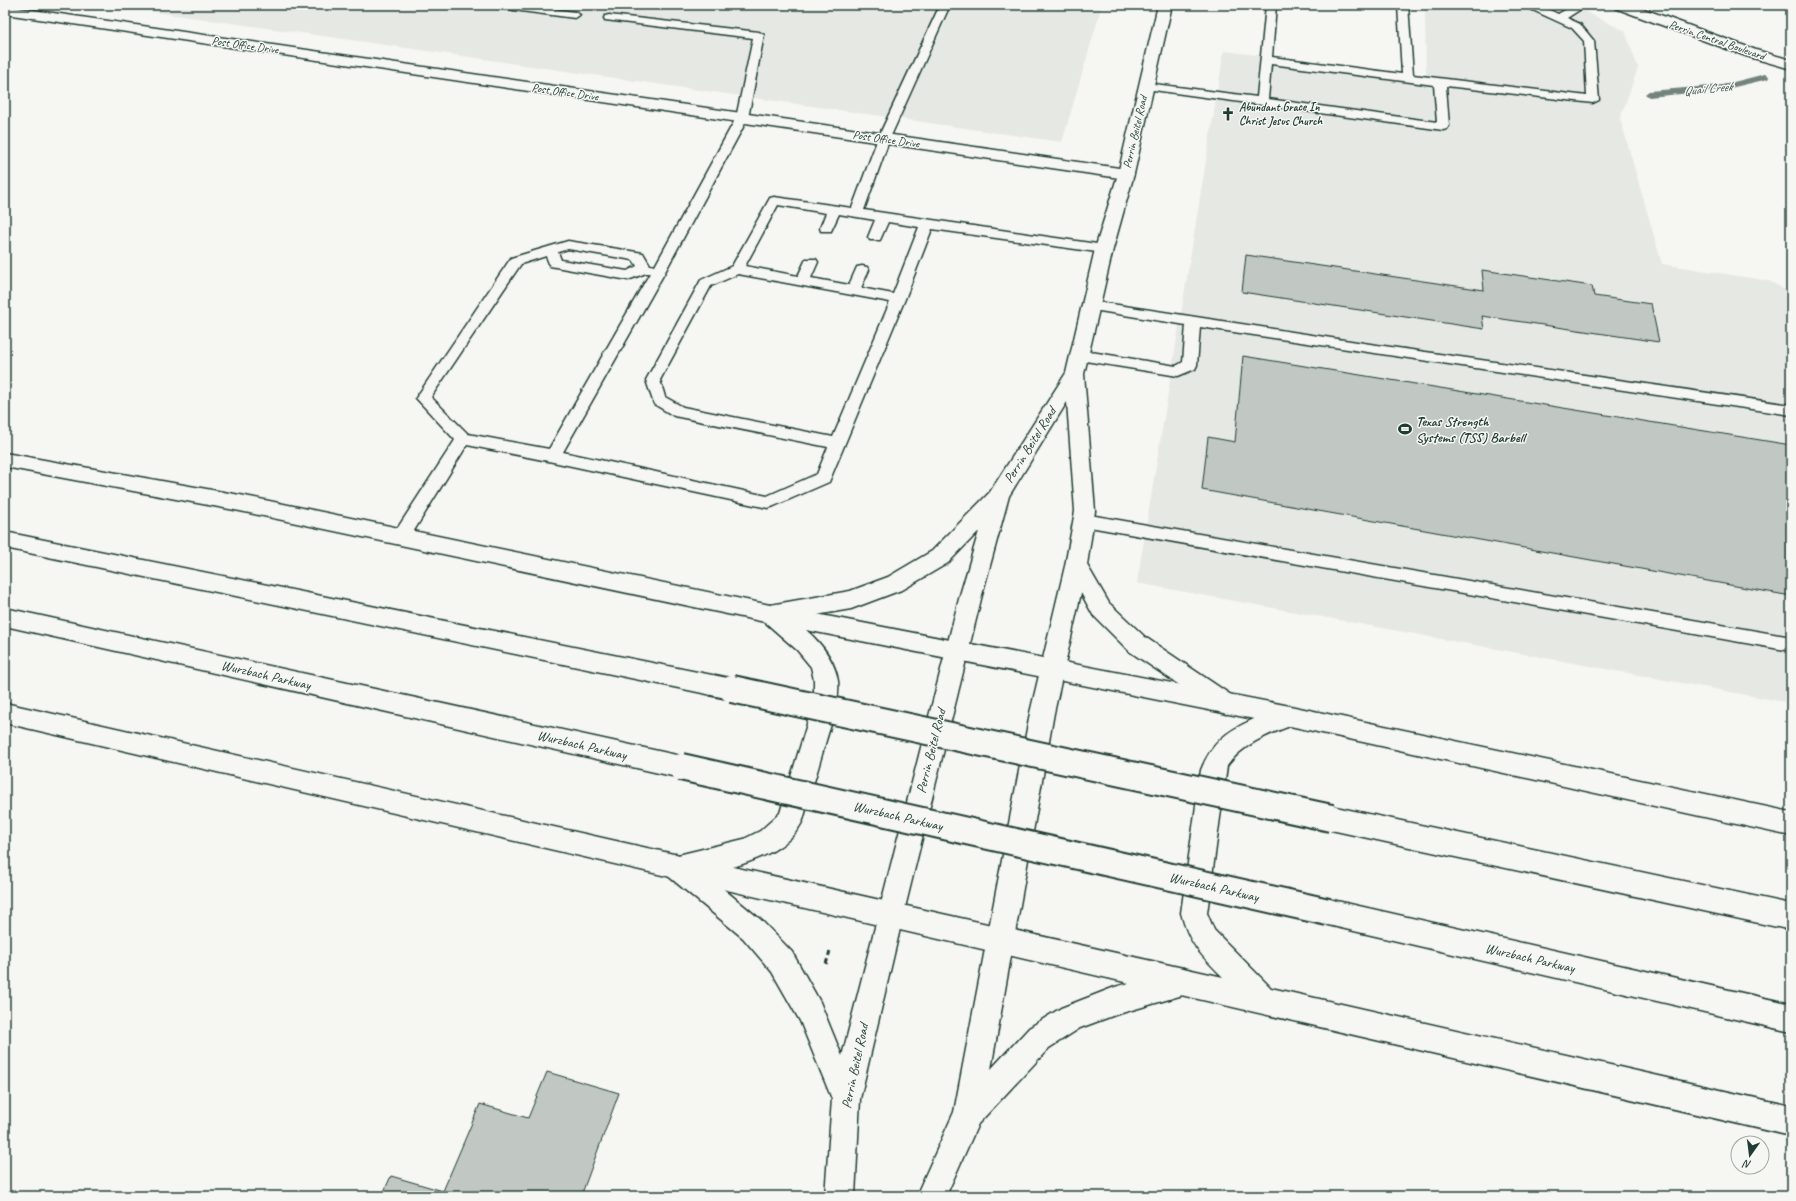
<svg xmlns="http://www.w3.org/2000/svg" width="1796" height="1201" font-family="Caveat,sans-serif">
<rect width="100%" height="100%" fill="#f6f6f2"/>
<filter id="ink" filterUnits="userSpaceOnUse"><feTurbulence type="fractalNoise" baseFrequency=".025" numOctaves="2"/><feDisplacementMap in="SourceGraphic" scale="8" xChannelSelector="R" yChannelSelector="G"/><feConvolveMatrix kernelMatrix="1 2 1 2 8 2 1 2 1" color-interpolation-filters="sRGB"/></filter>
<g filter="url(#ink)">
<path fill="#e6e8e4" d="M 106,5 L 1102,5 L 1062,142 Z
M 1425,5 L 1571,5 L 1625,31 L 1638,68 L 1620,118 L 1662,264 L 1769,281 L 1791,293 L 1791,703 L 1137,583 L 1224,51 L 1426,76 Z"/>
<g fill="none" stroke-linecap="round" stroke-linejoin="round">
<path fill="#72847d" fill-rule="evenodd" d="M 1765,74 L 1768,75 L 1769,77 L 1768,79 L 1722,90 L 1649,97 L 1645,94 L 1649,91 L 1722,85 Z"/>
</g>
<path fill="#c1c8c3" stroke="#1f3d34" d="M 1246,255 L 1484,290 L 1482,270 L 1592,286 L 1594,296 L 1651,304 L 1659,342 L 1482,316 L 1484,329 L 1242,292 Z
M 1243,356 L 1791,445 L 1791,596 L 1202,490 L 1208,437 L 1235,442 Z
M 547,1072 L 619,1093 L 581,1196 L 382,1196 L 391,1176 L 443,1191 L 480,1104 L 528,1118 Z"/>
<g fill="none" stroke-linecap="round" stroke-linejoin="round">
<g stroke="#1f3d34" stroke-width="3">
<path id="lane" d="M 492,5 L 522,5 L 575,12 L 580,15 L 575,18 L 497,8 Z
M 940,5 L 950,5 L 890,138 L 864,210 L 1104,245 L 1109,246 L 1111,249 L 1109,252 L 1104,253 L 932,229 L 905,299 L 829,482 L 774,506 L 768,508 L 553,462 L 467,445 L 407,542 L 401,543 L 395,542 L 393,537 L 395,532 L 455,440 L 416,398 L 511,258 L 568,241 L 643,253 L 650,265 L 655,266 L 736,118 L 753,38 L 605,20 L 604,18 L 605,16 L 609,15 L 759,32 L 764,35 L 748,118 L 666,270 L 563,452 L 767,496 L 817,474 L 828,447 L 674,416 L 654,404 L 646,380 L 701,280 L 732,266 L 770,198 L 774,197 L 852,208 L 878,138 ZM 778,205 L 826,213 L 820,228 L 821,231 L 831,231 L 839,214 L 875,220 L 868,237 L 870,240 L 880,240 L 888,222 L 919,227 L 893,294 L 861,288 L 869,270 L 867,267 L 862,266 L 857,267 L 849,285 L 811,278 L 818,262 L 816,259 L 806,259 L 798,276 L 745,266 ZM 568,249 L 633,260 L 637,266 L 627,271 L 561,260 L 558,252 ZM 546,256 L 550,266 L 628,280 L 646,273 L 650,273 L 549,449 L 468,434 L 431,397 L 521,264 ZM 738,274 L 890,302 L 833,437 L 683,407 L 665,397 L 660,380 L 711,286 Z
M 1266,5 L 1276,5 L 1272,57 L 1402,74 L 1398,5 L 1408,5 L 1413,75 L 1587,96 L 1584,41 L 1572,28 L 1526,7 L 1525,5 L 1539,5 L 1558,14 L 1574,5 L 1587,5 L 1567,18 L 1580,24 L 1594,41 L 1599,100 L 1593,103 L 1446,86 L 1449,126 L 1447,129 L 1443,130 L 1146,89 L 1140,86 L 1146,83 L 1257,97 ZM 1271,64 L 1434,85 L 1437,122 L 1268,99 Z
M 1092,301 L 1370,344 L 1791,405 L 1791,415 L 1200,327 L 1197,365 L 1195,369 L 1178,376 L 1079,360 L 1074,359 L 1072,355 L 1074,351 L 1079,350 L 1176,366 L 1183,362 L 1186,325 L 1087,309 L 1085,306 L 1087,303 Z
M 1084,514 L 1791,637 L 1791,651 L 1084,526 L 1078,524 L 1076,520 L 1078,516 Z"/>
</g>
<g stroke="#1f3d34" stroke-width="3">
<path id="street" d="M 1613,5 L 1633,5 L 1756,50 L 1791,60 L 1791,69 L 1746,56 L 1615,8 Z
M 5,6 L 1126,169 L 1132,171 L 1134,174 L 1132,177 L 1126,179 L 5,14 Z"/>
</g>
<g stroke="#1f3d34" stroke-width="3">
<path id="primary" d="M 1158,5 L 1172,5 L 1134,174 L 1113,249 L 1084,374 L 1095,511 L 1087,565 L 1109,603 L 1145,637 L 1234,697 L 1238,704 L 1234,711 L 1226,714 L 1218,711 L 1129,651 L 1093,615 L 1081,593 L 1054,713 L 991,1069 L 1029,1028 L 1061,1008 L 1115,987 L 1183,968 L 1193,972 L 1197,982 L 1193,992 L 1115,1015 L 1080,1028 L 1049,1048 L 978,1124 L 946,1196 L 916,1196 L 954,1112 L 1030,713 L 1065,566 L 1075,511 L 1067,402 L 1009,496 L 982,595 L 903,916 L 860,1099 L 855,1196 L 825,1196 L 832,1099 L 800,1021 L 772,972 L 743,938 L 667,875 L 663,866 L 667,857 L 676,854 L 685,857 L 761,920 L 792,952 L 820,1002 L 842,1056 L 960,595 L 979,531 L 948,563 L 904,589 L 851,609 L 770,623 L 762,620 L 759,614 L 762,608 L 770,605 L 850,591 L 888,577 L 932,551 L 990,492 L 1066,373 L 1095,249 L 1118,174 Z"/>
</g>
<g stroke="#1f3d34" stroke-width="3">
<path id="highway" d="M 5,453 L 240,495 L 770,605 L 1290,706 L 1791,812 L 1791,836 L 1290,726 C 1266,735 1242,745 1227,766 L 1207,913 L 1214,930 L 1271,988 L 1791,1106 L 1791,1136 L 5,723 L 5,703 L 678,855 L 744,839 L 760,831 L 780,813 L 814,701 L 814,680 L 811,667 L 797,650 L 765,622 L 240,511 L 5,467 ZM 806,630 L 1254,719 C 1227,731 1212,742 1201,770 L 1181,913 C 1189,944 1201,955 1223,977 L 733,867 C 759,859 791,847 803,820 C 810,795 818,769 825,744 C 831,723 840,703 838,681 C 835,661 821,643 806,630 Z
M 5,532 L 712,675 L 720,678 L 724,685 L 720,692 L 712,695 L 5,548 Z
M 5,608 L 681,756 L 690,759 L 693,767 L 690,775 L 681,778 L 5,626 Z
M 1331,806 L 1791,904 L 1791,930 L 1331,830 L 1322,826 L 1318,818 L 1322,810 Z
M 1328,899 L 1791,1004 L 1791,1032 L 1328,925 L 1319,921 L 1315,912 L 1319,903 Z"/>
</g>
<path stroke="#1f3d34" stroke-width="3" stroke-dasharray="5 3.5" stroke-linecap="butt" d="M 826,964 L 830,951"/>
<use href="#lane" fill="#f6f6f2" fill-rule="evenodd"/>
<use href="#street" fill="#f6f6f2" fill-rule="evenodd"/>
<use href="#primary" fill="#f6f6f2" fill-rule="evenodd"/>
<use href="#highway" fill="#f6f6f2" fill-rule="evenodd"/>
<g stroke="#1f3d34" stroke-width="24" stroke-linecap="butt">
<path id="highway-bridge-far1" d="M 712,685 L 736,690"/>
</g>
<g stroke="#1f3d34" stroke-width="30" stroke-linecap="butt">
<path id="highway-bridge" d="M 732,689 L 1331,818
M 681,767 L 1328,912"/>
</g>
<use href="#highway-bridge-far1" stroke="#f6f6f2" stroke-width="20"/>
<use href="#highway-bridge" stroke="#f6f6f2" stroke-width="26"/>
</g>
</g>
<defs>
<g id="church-bare" transform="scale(1.08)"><path d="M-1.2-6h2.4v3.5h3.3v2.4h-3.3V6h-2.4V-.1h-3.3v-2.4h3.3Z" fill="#1f3d34" stroke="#f6f6f2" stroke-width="2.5" paint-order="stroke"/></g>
<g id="stadium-bare" transform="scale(1.08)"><path d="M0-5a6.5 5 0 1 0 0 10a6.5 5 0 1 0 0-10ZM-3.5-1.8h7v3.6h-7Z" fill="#1f3d34" stroke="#f6f6f2" stroke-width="2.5" paint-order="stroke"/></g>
</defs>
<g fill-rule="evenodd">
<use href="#church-bare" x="1228" y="114"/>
<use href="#stadium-bare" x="1405" y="429"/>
</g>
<g text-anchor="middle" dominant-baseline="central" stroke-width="3" stroke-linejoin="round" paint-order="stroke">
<g font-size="12" fill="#1f3d34" stroke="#f6f6f2">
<text transform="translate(1717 40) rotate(19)">Perrin Central Boulevard</text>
<text transform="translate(245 45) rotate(8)">Post Office Drive</text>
<text transform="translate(565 92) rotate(8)">Post Office Drive</text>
<text transform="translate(1135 132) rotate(-77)">Perrin Beitel Road</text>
<text transform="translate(886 139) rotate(8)">Post Office Drive</text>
</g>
<g font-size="12" font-weight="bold" fill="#1f3d34" stroke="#f6f6f2" text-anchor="start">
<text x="1239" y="107">Abundant Grace In<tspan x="1239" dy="14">Christ Jesus Church</tspan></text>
</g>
<g font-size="13" font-style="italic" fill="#425a52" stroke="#f6f6f2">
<text transform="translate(1708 89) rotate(-6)">Quail Creek</text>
</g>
<g font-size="14" font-weight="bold" fill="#1f3d34" stroke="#f6f6f2" text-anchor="start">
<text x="1416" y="421">Texas Strength<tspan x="1416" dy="16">Systems (TSS) Barbell</tspan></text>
</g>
<g font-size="14" fill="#1f3d34" stroke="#f6f6f2">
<text transform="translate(1030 445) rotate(-58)">Perrin Beitel Road</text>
<text transform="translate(266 675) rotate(13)">Wurzbach Parkway</text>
<text transform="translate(582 745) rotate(13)">Wurzbach Parkway</text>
<text transform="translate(931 751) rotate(-76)">Perrin Beitel Road</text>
<text transform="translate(898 816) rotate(13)">Wurzbach Parkway</text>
<text transform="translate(1214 887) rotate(13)">Wurzbach Parkway</text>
<text transform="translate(1530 958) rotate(13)">Wurzbach Parkway</text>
<text transform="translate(855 1066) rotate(-78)">Perrin Beitel Road</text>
</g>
</g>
<rect width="1796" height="1201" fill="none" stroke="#f6f6f2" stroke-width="20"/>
<rect x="10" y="10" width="1776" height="1181" fill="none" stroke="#1f3d34" stroke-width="1.5" filter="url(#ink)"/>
<g transform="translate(1750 1155) rotate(194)"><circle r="19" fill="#f6f6f2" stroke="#a0aca6"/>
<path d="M0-3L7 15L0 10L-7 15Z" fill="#1f3d34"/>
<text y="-6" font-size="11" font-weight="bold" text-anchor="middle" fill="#1f3d34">N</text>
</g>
</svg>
